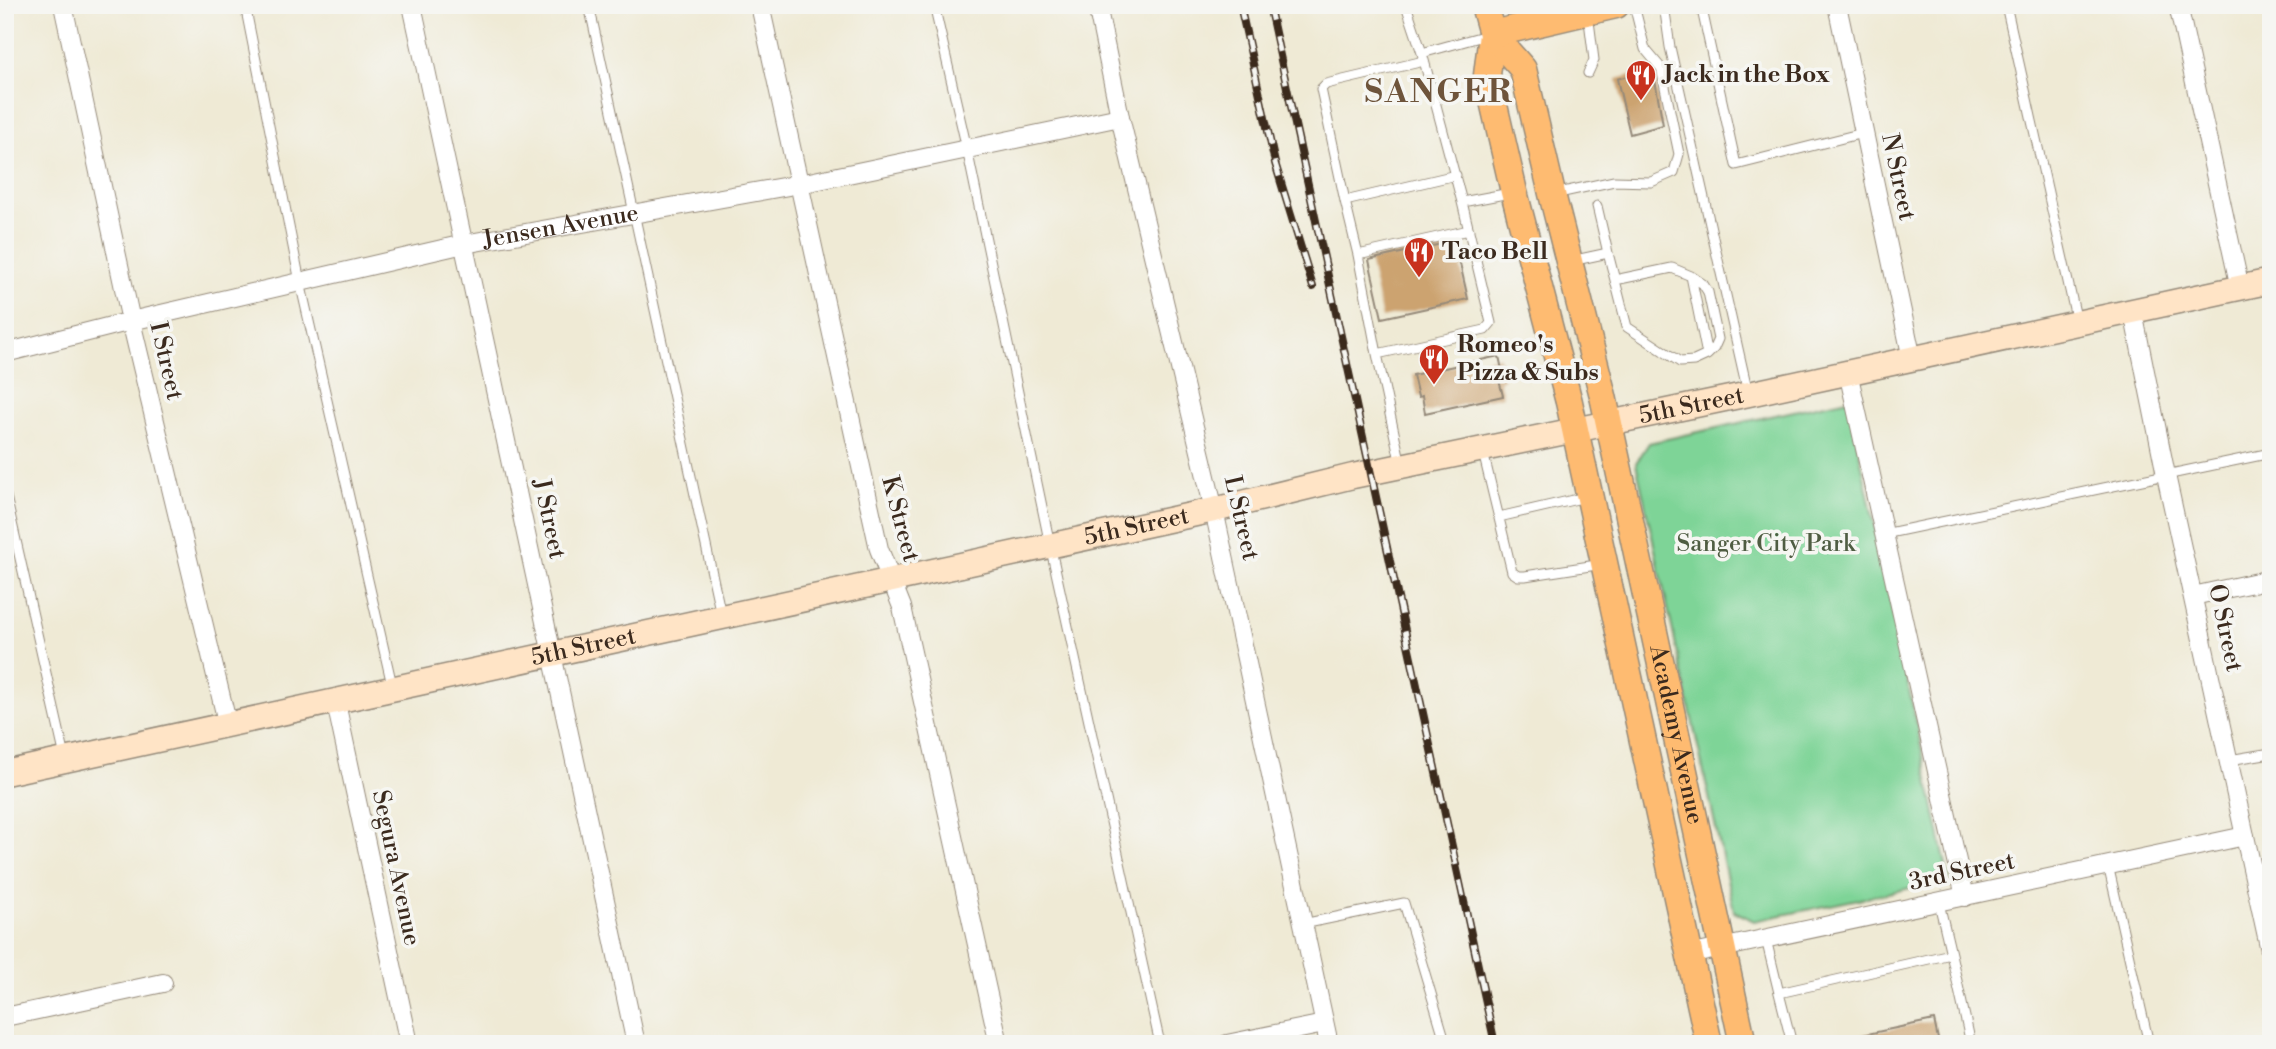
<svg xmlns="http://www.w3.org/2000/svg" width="2276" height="1049" font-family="'Libre Bodoni',serif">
<rect width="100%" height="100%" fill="#f6f6f2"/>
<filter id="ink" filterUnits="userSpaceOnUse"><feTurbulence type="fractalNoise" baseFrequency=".0143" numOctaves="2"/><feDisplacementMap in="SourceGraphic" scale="14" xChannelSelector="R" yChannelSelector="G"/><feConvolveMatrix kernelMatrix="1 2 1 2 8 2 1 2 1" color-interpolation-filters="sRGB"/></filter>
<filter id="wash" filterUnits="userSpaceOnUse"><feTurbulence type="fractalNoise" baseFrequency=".00686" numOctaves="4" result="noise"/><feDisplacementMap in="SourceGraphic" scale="28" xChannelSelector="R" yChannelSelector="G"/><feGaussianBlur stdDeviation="1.57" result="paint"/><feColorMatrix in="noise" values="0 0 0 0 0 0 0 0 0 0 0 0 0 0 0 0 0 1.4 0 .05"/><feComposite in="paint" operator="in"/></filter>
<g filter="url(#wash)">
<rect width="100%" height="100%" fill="#efead5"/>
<path fill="#7ed497" stroke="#5c7f5a" stroke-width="2" d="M 1848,399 L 1949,880 L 1754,921 L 1734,911 L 1636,463 L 1649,443 Z"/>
<g id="blocks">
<path fill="#cca370" d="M 1653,69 L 1663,125 L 1630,134 L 1617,79 Z
M 1455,241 L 1468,299 L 1382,318 L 1369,260 Z
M 1499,356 L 1504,379 L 1499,380 L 1503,396 L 1425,413 L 1422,396 L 1418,397 L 1413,375 Z
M 1934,1020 L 1939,1044 L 1853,1044 L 1853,1037 Z"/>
</g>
</g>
<g filter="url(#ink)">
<use href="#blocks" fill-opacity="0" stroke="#958a7a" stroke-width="2"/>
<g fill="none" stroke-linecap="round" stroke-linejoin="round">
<g stroke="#958a7a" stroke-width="11">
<path id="lane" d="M 245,5 L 300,282 L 392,685
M 589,5 L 721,615
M 934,5 L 967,149 L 1050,545 L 1160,1044
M 1406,5 L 1422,53 L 1487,35
M 1664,5 L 1670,47 L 1748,393
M 1701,5 L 1736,165 L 1863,133
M 2006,5 L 2077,322
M 1422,53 L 1462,202
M 1588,73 L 1594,60 L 1588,13
M 1456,175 L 1345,201 L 1358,255 L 1469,230
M 1554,194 L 1614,181 L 1651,182 L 1674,172 L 1679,154 L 1661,68 L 1645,49 L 1634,5
M 1345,201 L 1321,89 L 1326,84 L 1424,61
M 1597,206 L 1608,253
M 1358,255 L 1377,354
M 1571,261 L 1608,253 L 1627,327 L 1680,362 L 1694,361 L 1707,355 L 1714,348 L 1718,339 L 1708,292 L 1703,284 L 1691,276 L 1672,268 L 1615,280
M 1691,276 L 1707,355
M 1483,452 L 1512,572 L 1518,576 L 1525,576 L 1603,564
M 1401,465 L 1377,354 L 1485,330 L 1491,323 L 1462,202 L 1510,193
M 5,492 L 65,757
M 1499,517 L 1586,497
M 1884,534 L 2271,453
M 2229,760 L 2271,753
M 2108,865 L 2149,1044
M 1939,903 L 1951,954
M 1303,924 L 1404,903 L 1446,1044
M 1766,939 L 1779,993
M 1792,1044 L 1779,993 L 1951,954 L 1971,1044"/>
</g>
<g stroke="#958a7a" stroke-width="20">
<g id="street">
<path d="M 63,5 L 131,321 L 228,726"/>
<path d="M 412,5 L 636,1044"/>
<path d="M 760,5 L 879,549 L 902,607 L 999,1044"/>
<path d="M 1097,5 L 1120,117 L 1214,510 L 1329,1044"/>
<path d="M 1837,5 L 1912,359"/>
<path d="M 2178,5 L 2240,288"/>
<path d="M 2133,312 L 2166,475 L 2271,955"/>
<path id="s1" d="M 5,353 L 131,321 L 464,244 L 800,184 L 1120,117"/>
<path d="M 1848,372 L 1965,897"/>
<path d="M 2193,596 L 2271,579"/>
<path d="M 336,703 L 409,1044"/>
<path d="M 1689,955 L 2245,836"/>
<path d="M 5,1017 L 163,983"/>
<path d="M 1227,1044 L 1324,1024"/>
</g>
</g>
<g stroke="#958a7a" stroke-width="27">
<g id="secondary">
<path id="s2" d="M 5,773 L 1214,510 L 1353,476 L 1749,394 L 2271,281"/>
</g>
</g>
<g stroke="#958a7a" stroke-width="29">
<g id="primary">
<path d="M 1484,5 L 1492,34 L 1487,75 L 1514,192 L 1569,402 L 1709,1044"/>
<path id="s3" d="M 1492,34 L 1523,69 L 1553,198 L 1603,396 L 1743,1044"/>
<path d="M 1492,34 L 1616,5"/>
</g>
</g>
<use href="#lane" stroke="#fff" stroke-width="9"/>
<use href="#street" stroke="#fff" stroke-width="18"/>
<use href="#secondary" stroke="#ffe4c6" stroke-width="24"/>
<use href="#primary" stroke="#febb71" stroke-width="26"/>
<g stroke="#3b2a1e" stroke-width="8">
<path id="rail" d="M 1240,5 L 1275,163 L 1313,287
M 1269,5 L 1495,1044"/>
</g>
<use href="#rail" stroke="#f6f6f2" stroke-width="5" stroke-dasharray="16" stroke-linecap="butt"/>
</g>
</g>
<defs>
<g id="restaurant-pin" transform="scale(1.575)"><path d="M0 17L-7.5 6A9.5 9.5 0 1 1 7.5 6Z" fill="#c8321e" stroke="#f6f6f2"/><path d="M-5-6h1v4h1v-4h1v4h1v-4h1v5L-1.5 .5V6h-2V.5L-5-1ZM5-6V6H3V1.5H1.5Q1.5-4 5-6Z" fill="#fff"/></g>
</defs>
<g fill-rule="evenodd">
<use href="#restaurant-pin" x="1641" y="75"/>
<use href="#restaurant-pin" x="1419" y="252"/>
<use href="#restaurant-pin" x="1434" y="359"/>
</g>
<g text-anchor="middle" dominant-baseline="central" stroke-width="7" stroke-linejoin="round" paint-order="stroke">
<g font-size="24" font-weight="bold" fill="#3b2a1e" stroke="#f6f6f2" text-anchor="start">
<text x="1664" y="75">Jack in the Box</text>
<text x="1442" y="252">Taco Bell</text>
<text x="1457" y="345">Romeo's<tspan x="1457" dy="28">Pizza &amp; Subs</tspan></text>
</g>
<g font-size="24" fill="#3b2a1e" stroke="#f6f6f2">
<text transform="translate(1898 177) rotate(78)">N Street</text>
<text stroke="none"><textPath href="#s1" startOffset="570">Jensen Avenue</textPath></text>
<text transform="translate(166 361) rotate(77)">I Street</text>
<text stroke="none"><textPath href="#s2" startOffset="1726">5th Street</textPath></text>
<text transform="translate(1241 518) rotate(77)">L Street</text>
<text transform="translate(549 519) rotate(78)">J Street</text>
<text transform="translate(900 519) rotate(75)">K Street</text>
<text stroke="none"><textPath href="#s2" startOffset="1158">5th Street</textPath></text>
<text transform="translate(2225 628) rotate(78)">O Street</text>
<text stroke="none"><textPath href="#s2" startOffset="592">5th Street</textPath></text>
<text stroke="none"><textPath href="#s3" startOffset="730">Academy Avenue</textPath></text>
<text transform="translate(396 868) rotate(78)">Segura Avenue</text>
<text transform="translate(1962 872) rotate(-12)">3rd Street</text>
</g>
<g font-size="24" fill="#4f5d42" stroke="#f6f6f2">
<text x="1766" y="544">Sanger City Park</text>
</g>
<g font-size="32" font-weight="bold" letter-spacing="2" fill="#6e543b" stroke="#f6f6f2">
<text x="1439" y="92">SANGER</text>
</g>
</g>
<rect width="2276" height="1049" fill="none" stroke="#f6f6f2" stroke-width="28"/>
</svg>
